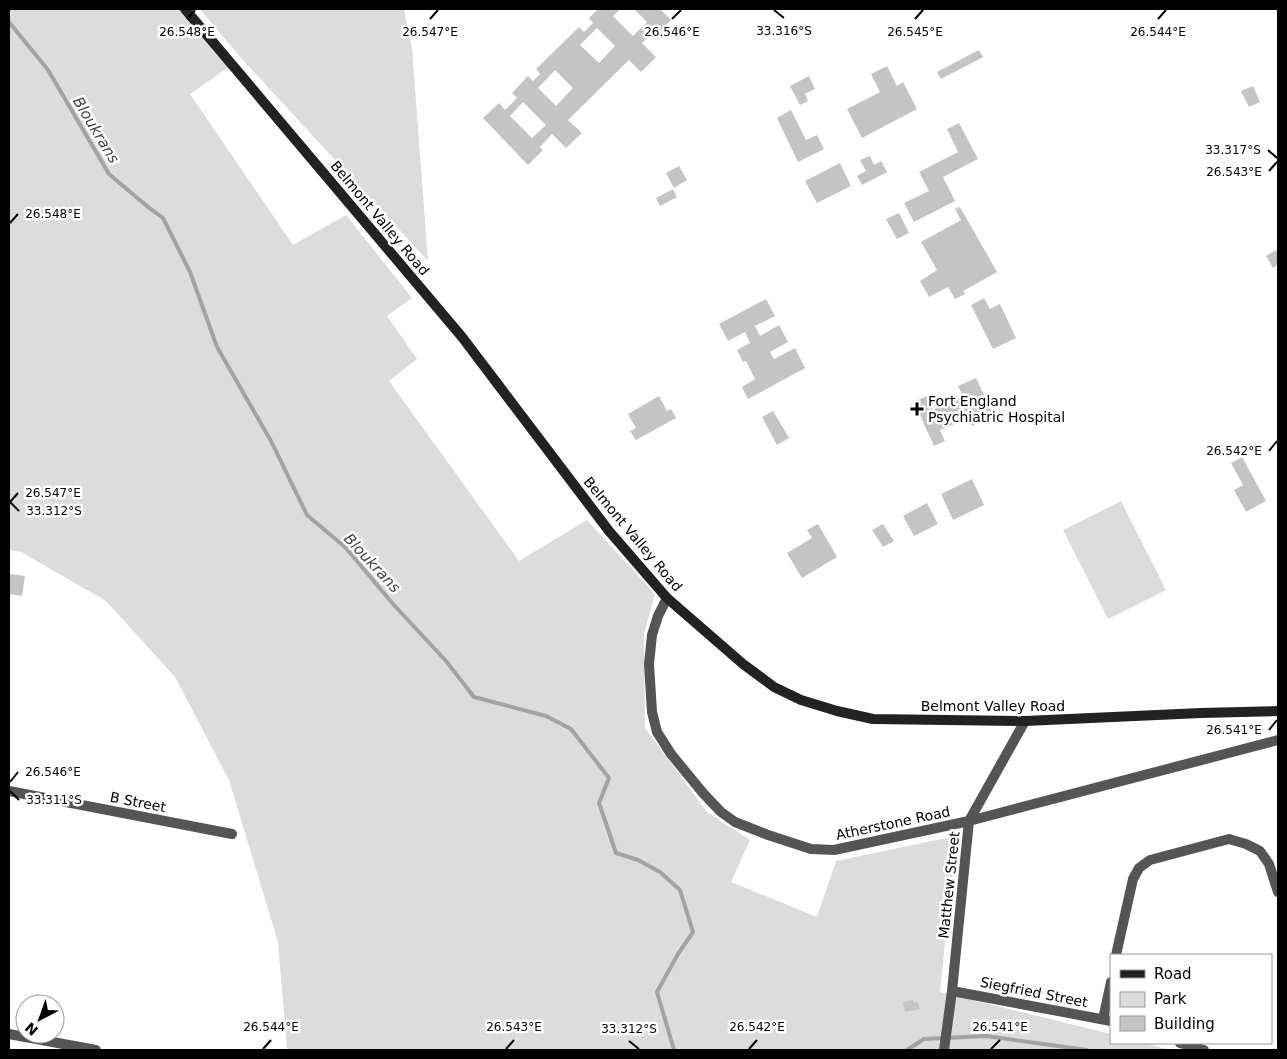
<svg xmlns="http://www.w3.org/2000/svg" width="1287" height="1059" font-family="'DejaVu Sans',sans-serif">
<rect width="100%" height="100%" fill="#fff"/>
<path fill="#dcdcdc" d="M 9,9 L 180,9 L 229,67 L 190,94 L 293,245 L 346,215 L 412,298 L 387,316 L 417,359 L 389,381 L 519,561 L 587,520 L 655,594 L 644,634 L 645,728 L 707,812 L 750,840 L 731,882 L 817,917 L 836,861 L 956,836 L 940,992 L 1111,1034 L 1111,1043 L 1143,1043 L 1171,1050 L 287,1050 L 278,942 L 229,780 L 175,677 L 106,601 L 21,552 L 9,550 Z
M 200,9 L 404,9 L 412,48 L 428,261 L 241,58 Z
M 1121,501 L 1166,590 L 1108,619 L 1063,530 Z"/>
<g fill="none" stroke-linecap="round" stroke-linejoin="round">
<path stroke="#a3a3a3" stroke-width="4" d="M 9,22 L 48,70 L 109,174 L 148,207 L 163,218 L 190,272 L 217,347 L 271,441 L 307,515 L 346,548 L 393,604 L 446,661 L 474,697 L 546,716 L 571,729 L 609,778 L 599,803 L 616,853 L 638,860 L 660,872 L 680,890 L 693,932 L 678,954 L 657,992 L 674,1050
M 907,1050 L 924,1039 L 986,1036 L 1087,1050"/>
</g>
<path fill="#c4c4c4" fill-rule="evenodd" d="M 598,9 L 621,9 L 613,16 L 633,36 L 647,22 L 634,9 L 660,9 L 671,20 L 657,34 L 655,31 L 642,43 L 656,57 L 641,72 L 629,60 L 568,120 L 582,133 L 566,148 L 552,134 L 540,147 L 543,150 L 528,165 L 483,118 L 499,103 L 505,110 L 517,98 L 512,93 L 528,76 L 533,81 L 540,74 L 536,69 L 579,27 L 584,32 L 593,23 L 589,18 ZM 597,28 L 615,46 L 599,63 L 580,45 ZM 555,70 L 573,88 L 556,106 L 538,88 ZM 523,102 L 546,125 L 532,138 L 510,116 Z
M 979,50 L 983,57 L 941,79 L 937,72 Z
M 887,66 L 897,86 L 903,82 L 917,109 L 862,138 L 847,109 L 880,92 L 871,74 Z
M 809,76 L 815,89 L 805,94 L 808,101 L 800,105 L 790,86 Z
M 1253,86 L 1260,102 L 1249,107 L 1241,91 Z
M 791,110 L 806,140 L 817,135 L 824,149 L 798,162 L 777,118 Z
M 959,123 L 978,159 L 943,177 L 955,201 L 914,222 L 904,203 L 929,191 L 919,172 L 958,152 L 947,129 Z
M 870,156 L 874,165 L 881,161 L 887,172 L 862,185 L 857,176 L 866,171 L 860,160 Z
M 840,163 L 851,186 L 817,203 L 805,181 Z
M 679,166 L 687,180 L 674,188 L 666,173 Z
M 673,189 L 677,197 L 660,206 L 656,198 Z
M 960,207 L 997,272 L 963,291 L 965,294 L 955,299 L 948,287 L 929,297 L 920,281 L 937,270 L 921,242 L 961,220 L 955,209 Z
M 899,213 L 909,233 L 897,239 L 886,219 Z
M 1278,249 L 1278,264 L 1273,268 L 1266,256 Z
M 984,298 L 990,309 L 1000,304 L 1016,338 L 993,349 L 971,305 Z
M 766,299 L 775,316 L 755,326 L 760,336 L 779,325 L 788,342 L 770,352 L 774,359 L 795,348 L 805,368 L 748,399 L 742,387 L 755,379 L 746,361 L 743,362 L 737,350 L 750,343 L 745,332 L 728,341 L 719,324 Z
M 976,378 L 994,416 L 972,426 L 968,418 L 940,430 L 945,441 L 934,446 L 914,402 L 927,396 L 933,410 L 963,396 L 958,386 Z
M 659,396 L 667,411 L 671,409 L 676,418 L 636,440 L 630,431 L 636,428 L 628,414 Z
M 773,411 L 789,438 L 777,445 L 762,417 Z
M 1242,457 L 1266,501 L 1246,512 L 1234,490 L 1243,485 L 1231,463 Z
M 972,479 L 984,505 L 953,520 L 941,494 Z
M 927,503 L 938,524 L 914,536 L 903,516 Z
M 818,524 L 837,557 L 802,578 L 787,553 L 812,538 L 807,530 Z
M 883,524 L 894,541 L 883,547 L 872,530 Z
M 9,574 L 25,576 L 22,596 L 9,594 Z
M 913,1000 L 914,1003 L 918,1002 L 920,1009 L 905,1012 L 903,1002 Z"/>
<g fill="none" stroke-linecap="round" stroke-linejoin="round">
<path stroke="#555" stroke-width="10" d="M 667,598 L 658,616 L 652,635 L 649,664 L 652,712 L 657,732 L 671,754 L 703,793 L 721,812 L 735,822 L 768,835 L 811,849 L 834,850 L 969,821 L 1278,740
M 9,791 L 232,834
M 1116,955 L 1133,879 L 1139,868 L 1150,860 L 1229,839 L 1246,844 L 1260,851 L 1269,864 L 1278,892
M 952,991 L 1111,1021
M 1103,1019 L 1111,982
M 9,1034 L 96,1050
M 1180,1043 L 1204,1050
M 944,1050 L 952,991 L 969,821 L 1025,721"/>
<path stroke="#222" stroke-width="10" d="M 185,9 L 462,337 L 609,531 L 667,598 L 743,664 L 774,687 L 801,700 L 837,711 L 873,719 L 1025,721 L 1201,713 L 1278,711"/>
</g>
<path fill="none" stroke="#000" stroke-width="2" d="M 774,10 L 784,18M 187,19 L 195,10M 430,19 L 438,10M 672,19 L 681,10M 915,19 L 923,10M 1158,19 L 1166,10M 1268,150 L 1277,158M 1269,171 L 1277,162M 10,223 L 18,214M 1269,451 L 1277,441M 10,502 L 18,493M 10,502 L 19,511M 1269,730 L 1277,720M 10,782 L 18,772M 10,791 L 19,800M 629,1041 L 639,1049M 263,1049 L 271,1040M 506,1049 L 514,1040M 749,1049 L 757,1040M 991,1049 L 1000,1040"/>
<path fill="#000" stroke="#fff" stroke-width="2" d="M914.5 401.5h5v5h5v5h-5v5h-5v-5h-5v-5h5z"/>
<g text-anchor="middle" dominant-baseline="central" stroke-width="5" stroke-linejoin="round" paint-order="stroke">
<g font-size="14" fill="#000" stroke="#fff">
<text transform="translate(380 218) rotate(50)">Belmont Valley Road</text>
<text transform="translate(633 534) rotate(50)">Belmont Valley Road</text>
<text x="993" y="706">Belmont Valley Road</text>
<text transform="translate(138 802) rotate(11)">B Street</text>
<text transform="translate(893 823) rotate(-12)">Atherstone Road</text>
<text transform="translate(949 885) rotate(-84)">Matthew Street</text>
<text transform="translate(1034 992) rotate(11)">Siegfried Street</text>
</g>
<g font-size="14" fill="#000" stroke="#fff" text-anchor="start">
<text x="928" y="401">Fort England<tspan x="928" dy="16">Psychiatric Hospital</tspan></text>
</g>
<g font-size="15" font-style="italic" fill="#444" stroke="#fff">
<text transform="translate(96 130) rotate(59)">Bloukrans</text>
<text transform="translate(372 563) rotate(47)">Bloukrans</text>
</g>
</g>
<g font-size="12" text-anchor="middle" fill="#000" stroke="#fff" stroke-width="5" stroke-linejoin="round" paint-order="stroke">
<text x="784" y="35">33.316°S</text>
<text x="187" y="36">26.548°E</text>
<text x="430" y="36">26.547°E</text>
<text x="672" y="36">26.546°E</text>
<text x="915" y="36">26.545°E</text>
<text x="1158" y="36">26.544°E</text>
<text x="1233" y="154">33.317°S</text>
<text x="1234" y="176">26.543°E</text>
<text x="53" y="218">26.548°E</text>
<text x="1234" y="455">26.542°E</text>
<text x="53" y="497">26.547°E</text>
<text x="54" y="515">33.312°S</text>
<text x="1234" y="734">26.541°E</text>
<text x="53" y="776">26.546°E</text>
<text x="54" y="804">33.311°S</text>
<text x="271" y="1031">26.544°E</text>
<text x="514" y="1031">26.543°E</text>
<text x="757" y="1031">26.542°E</text>
<text x="1000" y="1031">26.541°E</text>
<text x="629" y="1033">33.312°S</text>
</g>
<rect width="1287" height="1059" fill="none" stroke="#000000" stroke-width="20"/>
<rect x="1110" y="954" width="162" height="90" fill="#ffffff" stroke="#999999"/>
<rect x="1120" y="970" width="25" height="8" fill="#222222" stroke="#999999"/>
<text x="1154" y="979" font-size="15" fill="#000000">Road</text>
<rect x="1120" y="992" width="25" height="15" fill="#dcdcdc" stroke="#999999"/>
<text x="1154" y="1004" font-size="15" fill="#000000">Park</text>
<rect x="1120" y="1016" width="25" height="15" fill="#c4c4c4" stroke="#999999"/>
<text x="1154" y="1029" font-size="15" fill="#000000">Building</text>
<g transform="translate(40 1019) rotate(221)"><circle r="24" fill="#ffffff" stroke="#999999"/>
<path d="M0-4L9 19L0 12L-9 19Z" fill="#000000"/>
<text y="-8" font-size="14" font-weight="bold" text-anchor="middle" fill="#000000">N</text>
</g>
</svg>
